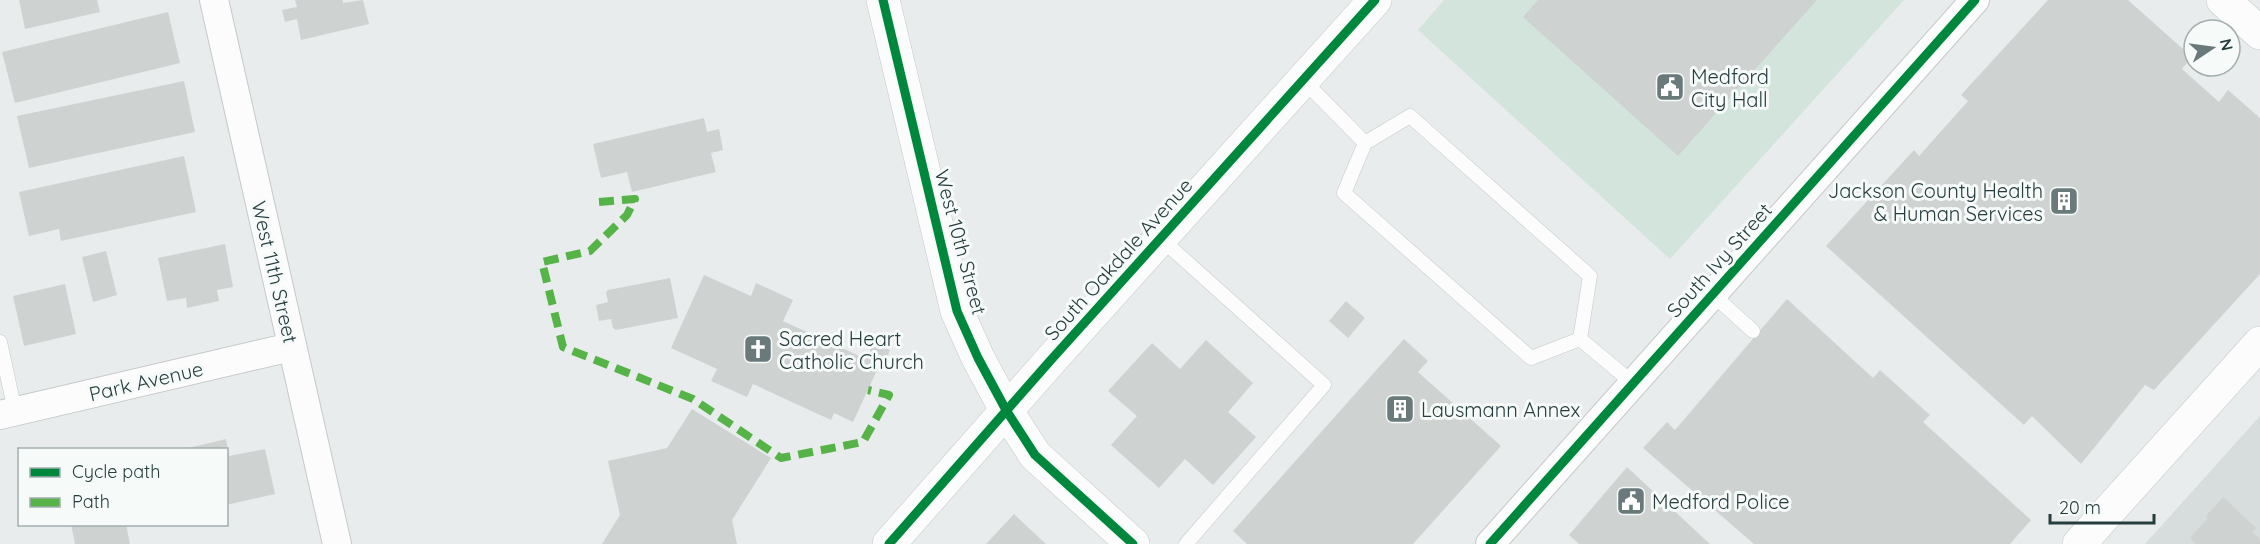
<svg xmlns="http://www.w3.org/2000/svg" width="2260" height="544" font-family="Quicksand,sans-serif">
<rect width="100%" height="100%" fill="#e8ecec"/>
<path fill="#d6dddc" d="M 2260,416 L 2260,544 L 2145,544 Z"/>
<path fill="#d3e4dd" d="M 1444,0 L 1904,0 L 1670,259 L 1418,30 Z"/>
<path fill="#ced3d2" d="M 19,0 L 97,0 L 100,12 L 25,29 Z
M 295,0 L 343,0 L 343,3 L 363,0 L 369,24 L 301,40 L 297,19 L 285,22 L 282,10 L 297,7 Z
M 1538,0 L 1817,0 L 1678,156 L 1523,17 Z
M 2048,0 L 2128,0 L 2192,57 L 2182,69 L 2219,102 L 2228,90 L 2260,118 L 2260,274 L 2154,390 L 2145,385 L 2081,464 L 2032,416 L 2024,425 L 1826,246 L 1914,150 L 1919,156 L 1968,101 L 1961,95 Z
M 168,12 L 180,63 L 15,103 L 2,52 Z
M 184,81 L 195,132 L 29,168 L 17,116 Z
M 704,118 L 707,132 L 719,129 L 723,150 L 711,153 L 716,172 L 632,192 L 627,172 L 601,178 L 593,144 Z
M 184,156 L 196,212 L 61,241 L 59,229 L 29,236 L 19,192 Z
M 225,244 L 233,287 L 217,290 L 219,301 L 187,308 L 186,298 L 167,301 L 158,258 Z
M 106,251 L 117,295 L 93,302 L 82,257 Z
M 704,275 L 751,296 L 756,283 L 793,300 L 783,321 L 866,359 L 874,342 L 890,350 L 881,370 L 878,368 L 853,422 L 834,413 L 831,420 L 753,384 L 747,397 L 711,381 L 717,369 L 671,348 Z
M 670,278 L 678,318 L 616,330 L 613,328 L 611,319 L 599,321 L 596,305 L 608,302 L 606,292 L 608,290 Z
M 65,284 L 76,334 L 24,346 L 13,296 Z
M 1787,299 L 1873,378 L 1880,370 L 1930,415 L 1923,422 L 2031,520 L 2010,544 L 1754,544 L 1643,448 L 1667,422 L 1675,430 Z
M 1346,301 L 1365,318 L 1348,338 L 1329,321 Z
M 1404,339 L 1428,361 L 1418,372 L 1501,446 L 1413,544 L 1247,544 L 1233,531 Z
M 1206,340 L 1253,383 L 1228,412 L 1256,437 L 1213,485 L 1185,459 L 1159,488 L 1111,445 L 1137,416 L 1108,391 L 1152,343 L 1180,369 Z
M 692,409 L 771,458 L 732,520 L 737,544 L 602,544 L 620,515 L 608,461 L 667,448 Z
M 226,439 L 229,456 L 265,449 L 275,494 L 226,505 L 226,450 L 184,449 Z
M 1627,467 L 1710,544 L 1579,544 L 1569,535 Z
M 2223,497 L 2256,528 L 2252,532 L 2260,539 L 2260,544 L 2196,544 L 2190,538 L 2208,518 L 2206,516 Z
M 1014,514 L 1046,544 L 986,544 Z
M 71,524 L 126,524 L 130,544 L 75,544 Z"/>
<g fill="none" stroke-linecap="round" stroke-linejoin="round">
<g stroke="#c5c9c9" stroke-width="15">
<path id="service" d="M 1303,80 L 1365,143 L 1344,193 L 1531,358 L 1580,339 L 1634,384
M 1365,143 L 1410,116 L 1590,276 L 1580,339
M 1160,238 L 1324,385 L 1186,544
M 1712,294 L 1753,331
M 0,342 L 15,411"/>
</g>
<g stroke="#c5c9c9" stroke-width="30">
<path id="minor" d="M 214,0 L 337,544
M 0,415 L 291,347
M 1490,544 L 1975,0"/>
</g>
<g stroke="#c5c9c9" stroke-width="34">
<path id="tertiary" d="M 883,0 L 957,311 L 978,358 L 1006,410 L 1035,455 L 1133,544
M 889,544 L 1050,361 L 1375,0
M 2079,544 L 2260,343"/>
</g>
<g stroke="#c3c9c9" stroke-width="34">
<path id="secondary" d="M 2223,0 L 2260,33"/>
</g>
<use href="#service" stroke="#fcfcfc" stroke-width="14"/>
<use href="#minor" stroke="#fcfcfc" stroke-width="28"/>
<use href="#tertiary" stroke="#fcfcfc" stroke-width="33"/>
<use href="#secondary" stroke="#fcfcfc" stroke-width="33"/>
<path stroke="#56b347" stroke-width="8" stroke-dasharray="15 8" stroke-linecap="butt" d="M 599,202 L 635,199 L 627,215 L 590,251 L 542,262 L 563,347 L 693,399 L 781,458 L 863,442 L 889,395 L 868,390"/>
<g stroke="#f6faf9" stroke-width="13">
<path id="cycleway" d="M 883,0 L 957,311 L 978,358 L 1006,410 L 1035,455 L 1133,544
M 889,544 L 1050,361 L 1375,0
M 1490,544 L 1975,0"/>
</g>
<use href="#cycleway" stroke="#00873e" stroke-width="9"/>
</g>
<defs>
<g id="civic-square" transform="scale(1.5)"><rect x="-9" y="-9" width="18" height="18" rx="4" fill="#6a7a7b" stroke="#f6faf9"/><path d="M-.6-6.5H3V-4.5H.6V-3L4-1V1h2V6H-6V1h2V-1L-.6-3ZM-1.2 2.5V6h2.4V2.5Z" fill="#fff"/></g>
<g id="building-square" transform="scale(1.5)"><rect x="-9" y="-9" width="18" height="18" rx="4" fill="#6a7a7b" stroke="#f6faf9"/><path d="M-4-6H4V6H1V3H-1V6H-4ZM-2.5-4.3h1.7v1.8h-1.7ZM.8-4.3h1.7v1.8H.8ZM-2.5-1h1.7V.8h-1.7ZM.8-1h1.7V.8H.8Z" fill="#fff"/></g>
<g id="church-square" transform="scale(1.5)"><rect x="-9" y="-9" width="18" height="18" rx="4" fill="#6a7a7b" stroke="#f6faf9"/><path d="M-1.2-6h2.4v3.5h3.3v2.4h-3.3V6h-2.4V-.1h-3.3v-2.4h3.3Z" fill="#fff"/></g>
</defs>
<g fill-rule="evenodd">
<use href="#civic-square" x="1670" y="87"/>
<use href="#building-square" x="2064" y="201"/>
<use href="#church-square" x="758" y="349"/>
<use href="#building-square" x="1400" y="409"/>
<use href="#civic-square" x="1631" y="501"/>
</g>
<g text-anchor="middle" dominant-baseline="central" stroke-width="6" stroke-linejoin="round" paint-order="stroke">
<g font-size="20" fill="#263d3e" stroke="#f6faf9" text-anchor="start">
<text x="1691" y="76">Medford<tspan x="1691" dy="23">City Hall</tspan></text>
<text x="2043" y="190" text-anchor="end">Jackson County Health<tspan x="2043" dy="23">&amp; Human Services</tspan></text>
<text x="779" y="338">Sacred Heart<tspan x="779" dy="23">Catholic Church</tspan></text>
<text x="1421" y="409">Lausmann Annex</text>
<text x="1652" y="501">Medford Police</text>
</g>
<g font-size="20" fill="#263d3e" stroke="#f6faf9">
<text transform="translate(961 242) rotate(75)">West 10th Street</text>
<text transform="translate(1118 259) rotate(-48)">South Oakdale Avenue</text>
<text transform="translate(1719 260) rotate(-48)">South Ivy Street</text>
<text transform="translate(275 272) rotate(77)">West 11th Street</text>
<text transform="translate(146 381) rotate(-13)">Park Avenue</text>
</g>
</g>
<rect x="18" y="448" width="210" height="78" fill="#f6faf9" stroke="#a3aeae" stroke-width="1.5"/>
<rect x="30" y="468" width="30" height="9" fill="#00873e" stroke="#a3aeae" stroke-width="1.5"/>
<text x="72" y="478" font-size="18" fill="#263d3e">Cycle path</text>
<rect x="30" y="498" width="30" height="9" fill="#56b347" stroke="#a3aeae" stroke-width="1.5"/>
<text x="72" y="508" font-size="18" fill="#263d3e">Path</text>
<g transform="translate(2212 48) rotate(77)"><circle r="28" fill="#f6faf9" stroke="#a3aeae" stroke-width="1.5"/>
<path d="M0-4.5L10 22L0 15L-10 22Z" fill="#6a7a7b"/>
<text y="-9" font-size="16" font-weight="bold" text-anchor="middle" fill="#263d3e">N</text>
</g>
<path d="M2050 514v9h104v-9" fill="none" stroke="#263d3e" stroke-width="3"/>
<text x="2059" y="514" font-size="18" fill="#263d3e" stroke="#f6faf9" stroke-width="4.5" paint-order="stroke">20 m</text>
</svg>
